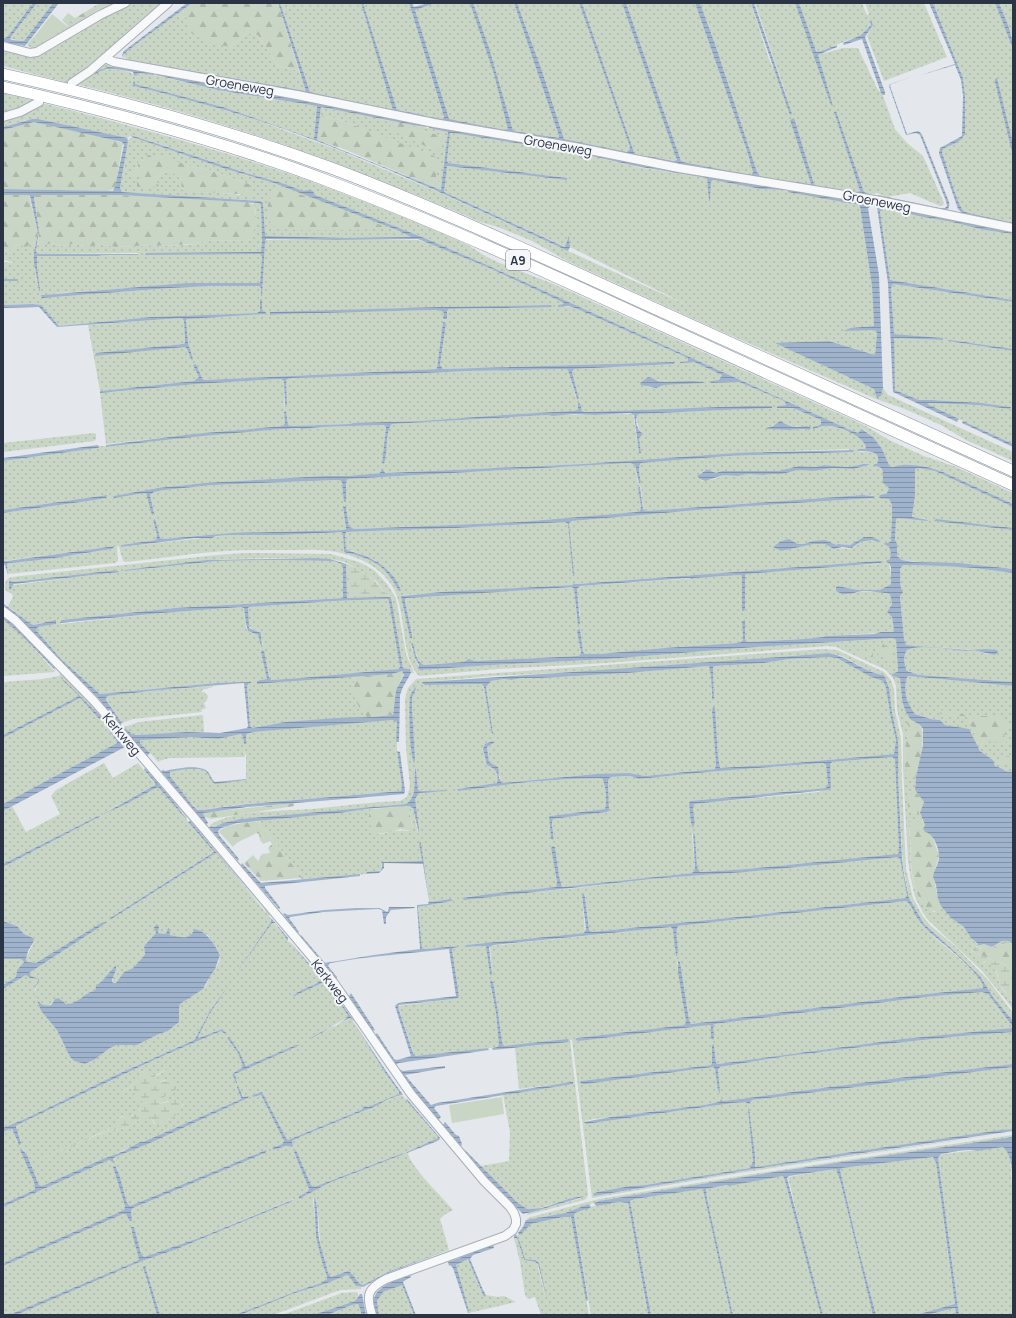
<svg xmlns="http://www.w3.org/2000/svg" width="1016" height="1318" font-family="Manrope,sans-serif">
<defs>
<pattern id="grass-dots" width="8" height="8" patternUnits="userSpaceOnUse"><rect width="8" height="8" fill="#c9d6c5"/><path d="M2 2h.1M6 6h.1" fill="none" stroke="#adb8ab" stroke-width="1.8" stroke-linecap="round"/></pattern>
<pattern id="forest-firs" width="22" height="20" patternUnits="userSpaceOnUse"><rect width="22" height="20" fill="#c9d6c5"/><path d="M5 1l3.5 6h-7zM16 11l3.5 6h-7z" fill="#adb8ab"/></pattern>
<pattern id="wetland-marsh" width="20" height="14" patternUnits="userSpaceOnUse"><rect width="20" height="14" fill="#c9d6c5"/><path d="M1 5h8M5 5V1M11 12h8M15 12V8" fill="none" stroke="#adb8ab"/></pattern>
<pattern id="water-rules" width="6" height="5" patternUnits="userSpaceOnUse"><rect width="6" height="5" fill="#9fb4cc"/><path d="M0 2.5h6" fill="none" stroke="#8293a7"/></pattern>
</defs>
<rect width="100%" height="100%" fill="#e4e7ec"/>
<path fill="url(#grass-dots)" fill-rule="evenodd" d="M 3,3 L 33,3 L 8,36 L 4,38 Z
M 37,3 L 53,3 L 24,41 L 10,39 Z
M 128,3 L 164,3 L 91,66 L 68,83 L 3,66 L 3,47 L 29,55 Z
M 280,3 L 361,3 L 394,110 L 310,92 Z
M 363,3 L 409,3 L 444,118 L 443,119 L 430,117 L 429,118 L 447,122 L 446,114 L 415,10 L 436,3 L 514,3 L 561,142 L 466,127 L 336,100 L 424,117 L 424,115 L 397,110 Z
M 517,3 L 579,3 L 630,147 L 628,152 L 619,151 L 564,139 L 542,71 Z
M 582,3 L 622,3 L 677,158 L 676,161 L 648,156 L 647,158 C 643,154 637,156 634,152 Z
M 626,3 L 695,3 L 747,151 L 753,170 L 752,173 L 751,175 L 683,162 L 681,161 Z
M 700,3 L 751,3 L 769,59 L 787,98 L 755,3 L 795,3 L 832,106 L 818,55 L 843,48 L 858,48 L 878,90 L 882,93 L 895,129 L 907,143 L 923,156 L 944,203 L 943,205 L 940,206 L 910,193 L 887,197 L 877,193 L 871,194 L 871,197 L 870,194 L 864,192 L 836,111 L 834,112 L 860,190 L 859,192 L 817,186 L 814,184 L 793,118 L 811,184 L 789,181 L 788,183 L 760,176 L 757,172 L 716,47 Z
M 799,3 L 862,3 L 867,15 L 869,14 L 865,3 L 924,3 L 947,57 L 884,81 L 867,36 L 873,25 L 870,20 L 871,25 L 861,35 L 818,52 L 814,47 Z
M 933,3 L 995,3 L 1013,49 L 1013,223 L 965,212 C 957,207 947,164 942,153 L 943,149 L 964,137 L 965,96 L 963,78 Z
M 999,3 L 1013,3 L 1013,38 Z
M 185,8 L 179,18 L 186,16 L 230,47 L 248,33 L 258,35 L 278,66 L 299,71 L 307,91 L 147,63 C 139,62 128,63 123,55 L 135,45 Z
M 64,18 L 74,25 L 33,49 L 27,45 L 34,36 L 34,37 L 40,43 L 68,26 L 62,20 Z
M 107,64 L 131,66 L 136,69 C 119,70 108,62 94,74 L 95,75 C 96,74 98,72 99,71 C 108,67 131,70 136,76 L 138,73 L 154,75 L 218,90 L 317,106 L 314,139 L 223,107 L 135,84 L 135,82 L 134,86 L 197,102 L 254,119 L 338,150 L 438,192 L 687,305 L 570,247 L 569,237 L 566,247 L 444,192 L 446,166 L 567,179 L 567,178 L 448,163 L 447,160 L 450,133 L 453,133 L 577,153 L 580,158 L 583,154 L 637,167 L 707,178 L 710,201 L 711,182 L 713,180 L 761,189 L 783,190 L 857,204 L 860,207 L 872,286 L 874,326 L 850,328 L 845,330 L 876,330 L 877,333 L 875,355 L 829,341 L 776,343 L 874,389 L 878,398 L 881,396 L 883,388 L 888,395 L 1013,452 L 1013,461 L 966,440 L 941,425 L 905,409 L 876,399 L 718,330 L 567,261 L 532,241 L 498,227 L 480,222 C 416,194 351,168 285,145 C 216,121 146,101 75,84 L 99,66 Z
M 3,93 L 36,101 L 3,115 Z
M 42,103 C 142,128 240,155 337,191 C 380,208 426,225 468,245 C 475,249 481,254 489,258 C 514,270 541,278 567,290 L 864,425 L 889,440 L 924,456 L 954,466 L 1013,493 L 1013,504 L 943,472 C 931,467 919,464 906,465 C 900,465 895,466 890,467 L 882,449 L 874,438 L 863,429 L 858,433 L 848,429 L 487,265 L 422,237 L 315,195 L 314,192 L 303,191 L 285,184 L 246,173 L 132,135 L 127,138 L 123,138 L 38,119 L 26,120 L 3,127 L 3,120 Z
M 321,107 L 395,122 L 389,128 L 433,150 L 443,148 L 442,142 L 442,136 L 416,129 L 412,125 L 429,128 L 448,132 L 442,186 L 436,180 L 436,170 L 441,172 L 353,125 L 337,119 L 320,116 Z
M 132,137 L 226,169 L 290,188 L 397,230 L 411,237 L 346,238 L 266,236 L 265,235 L 263,203 L 260,201 L 122,192 L 120,188 L 127,145 L 128,140 ZM 139,159 L 144,161 L 186,165 L 209,170 L 249,184 L 240,195 L 181,189 L 182,179 L 169,170 L 154,178 L 159,186 L 139,175 L 131,174 L 138,167 Z
M 254,203 L 259,203 L 261,205 L 262,240 L 261,252 L 146,253 L 145,254 L 260,254 L 262,257 L 260,283 L 195,283 L 60,293 L 47,295 L 42,298 L 171,288 L 212,286 L 259,286 L 261,288 L 261,296 L 262,297 L 265,242 L 266,240 L 418,240 L 431,244 L 487,267 L 564,303 L 563,304 L 558,305 L 575,308 L 688,358 L 688,361 L 680,362 L 680,363 L 694,362 L 722,375 L 719,380 L 711,381 L 711,383 L 739,382 L 784,401 L 787,404 L 786,405 L 777,406 L 779,408 L 793,408 L 821,420 L 821,423 L 820,425 L 813,427 L 813,429 C 818,428 823,425 829,426 C 840,427 863,435 866,447 L 865,449 L 858,450 L 859,452 C 868,451 881,450 877,464 L 874,464 C 884,470 883,471 883,483 L 889,488 L 888,492 L 880,495 L 880,498 L 886,497 L 889,499 L 892,505 L 892,513 L 891,541 L 888,544 L 885,543 C 890,547 893,552 890,559 L 887,560 L 886,562 L 889,563 L 891,575 L 891,584 L 880,590 L 858,590 L 839,586 L 843,593 L 848,595 C 862,589 877,592 890,594 L 892,604 L 887,612 L 892,617 L 894,631 L 893,632 L 826,636 L 823,637 L 804,639 L 748,642 L 746,641 L 745,639 L 744,621 L 742,621 L 743,640 L 741,642 L 737,643 L 664,648 L 599,654 L 585,654 L 583,652 L 580,629 L 578,630 L 581,652 L 580,655 L 578,656 L 475,661 L 466,660 L 463,662 L 424,665 L 420,663 L 414,649 L 411,646 L 415,658 L 420,670 L 493,665 L 608,659 L 743,648 L 895,638 L 896,640 L 898,671 L 893,676 L 900,678 L 902,700 L 908,714 L 905,717 L 909,727 L 910,731 L 906,741 L 905,769 L 916,777 L 915,790 L 908,792 L 908,809 L 910,812 L 920,813 L 923,822 L 909,822 L 909,824 C 912,851 905,898 934,912 L 943,908 L 951,918 L 964,927 L 971,938 L 978,945 L 971,952 L 984,963 L 987,962 C 998,969 996,974 1000,984 C 1004,995 1013,995 1013,1009 L 982,971 L 928,920 L 923,913 L 915,897 L 911,879 L 908,861 L 903,769 L 903,734 L 897,710 L 896,686 L 893,678 L 886,670 L 836,647 L 828,646 L 607,663 L 498,669 L 419,676 C 399,655 408,610 391,584 C 377,564 354,555 331,551 C 316,549 299,550 283,550 C 264,550 244,550 225,551 C 192,553 159,559 125,562 L 123,561 L 121,555 L 119,546 L 117,547 L 118,561 L 115,563 L 8,574 L 7,565 L 8,563 L 25,562 L 94,552 L 112,549 L 115,546 L 3,561 L 3,513 L 95,500 L 106,498 L 106,495 L 3,510 L 3,461 L 98,448 L 99,446 L 106,446 L 106,447 L 178,438 L 248,431 L 322,427 L 384,425 L 386,427 L 382,463 L 384,464 C 388,454 385,430 392,424 L 549,415 L 633,414 L 639,453 L 641,452 L 639,439 L 640,432 L 636,417 L 638,414 L 770,408 L 767,406 L 745,406 L 585,412 L 582,411 L 580,403 L 578,403 L 578,410 L 571,411 L 517,414 L 420,421 L 353,423 L 350,424 L 291,426 L 288,425 L 286,411 L 284,412 L 285,423 L 283,426 L 215,432 L 106,444 L 100,393 L 197,384 L 281,379 L 284,380 L 284,406 L 287,405 L 286,380 L 290,378 L 358,376 L 469,371 L 566,369 L 568,370 L 576,398 L 579,399 L 572,372 L 574,369 L 675,364 L 674,362 L 443,369 L 440,365 L 446,323 L 443,322 L 437,368 L 436,369 L 204,380 L 202,378 L 196,364 L 194,365 L 199,377 L 194,381 L 100,391 L 88,325 L 182,318 L 184,321 L 185,340 L 185,343 L 183,344 L 97,353 L 94,354 L 94,355 L 185,347 L 187,349 L 192,361 L 193,359 C 190,350 182,327 188,318 L 265,314 L 262,312 L 262,307 L 259,312 L 257,313 L 151,317 L 59,326 L 41,305 L 33,304 L 3,305 L 3,262 L 16,263 L 3,260 L 3,251 L 12,250 L 17,244 L 34,243 L 37,241 C 33,258 35,274 39,291 L 40,289 L 37,267 L 36,256 L 98,256 C 111,254 124,256 138,255 L 138,253 L 37,254 L 36,251 L 38,242 L 40,245 L 51,243 L 62,246 L 73,244 L 90,247 L 100,244 L 116,247 L 154,245 L 166,246 L 197,244 L 205,241 L 247,240 L 251,239 C 253,229 259,212 253,204 ZM 551,305 L 550,307 L 449,309 L 447,311 L 446,319 L 444,318 L 444,313 L 442,310 L 435,310 L 285,314 L 271,315 L 270,313 L 438,307 ZM 646,379 L 658,380 L 662,382 L 705,382 L 705,383 L 664,385 L 656,388 L 648,387 L 640,383 ZM 783,422 C 789,427 797,427 804,426 L 806,429 C 796,430 774,431 767,427 C 773,426 777,423 783,422 ZM 849,449 L 849,452 L 729,456 L 641,463 C 637,468 640,476 641,482 L 638,482 L 635,465 L 630,463 L 348,479 L 346,481 L 346,501 L 341,481 L 339,480 L 213,485 L 165,490 L 154,492 L 150,495 L 154,513 L 153,515 L 146,493 L 114,498 L 113,496 L 158,488 L 204,483 L 323,476 L 348,476 L 380,473 L 382,468 L 383,469 L 385,473 L 387,473 L 583,464 L 735,453 ZM 863,464 L 869,465 L 853,469 L 832,468 L 814,471 L 798,470 L 782,474 L 772,474 L 763,475 L 747,474 L 738,476 L 724,475 L 715,479 L 702,481 L 698,477 L 701,473 L 705,471 L 706,469 L 716,473 L 722,471 L 778,471 L 799,466 L 815,467 L 824,465 L 849,467 ZM 641,487 L 643,509 L 646,511 L 862,495 L 873,495 L 873,498 L 722,508 L 572,521 L 569,523 L 574,573 L 574,576 L 568,524 L 565,522 L 456,528 L 346,532 L 345,536 L 346,549 L 361,554 L 375,560 L 397,582 L 399,591 C 383,562 375,560 344,552 L 343,534 L 342,532 L 284,535 L 230,535 L 121,547 L 121,545 L 156,540 L 157,535 L 153,520 L 154,519 L 160,538 L 163,539 L 231,533 L 344,530 L 346,529 L 343,506 L 346,507 L 349,527 L 355,529 L 520,522 L 636,512 L 640,511 L 641,506 L 638,488 ZM 860,539 L 880,540 C 874,541 866,539 860,542 C 857,544 856,547 852,548 C 848,550 842,547 836,549 L 825,544 L 814,544 L 781,551 L 773,547 L 783,540 L 793,541 L 798,544 L 804,544 L 813,541 L 836,545 L 838,544 L 850,545 ZM 878,561 L 879,564 L 836,566 L 747,574 L 745,575 L 744,611 L 742,611 L 742,577 L 741,575 L 580,586 L 577,589 L 580,616 L 577,618 L 574,589 L 572,587 L 411,597 L 405,599 L 412,635 L 412,638 L 410,638 L 403,600 L 403,595 L 573,585 L 574,582 L 574,584 L 577,584 Z
M 885,208 L 918,216 L 952,222 L 984,230 L 1013,234 L 1013,300 L 890,280 L 880,212 L 882,209 Z
M 893,284 L 1013,302 L 1013,349 L 951,340 L 948,341 L 1013,351 L 1013,444 L 926,404 L 930,403 L 977,405 L 1010,409 L 1011,407 L 982,403 L 931,400 L 919,400 L 895,390 L 893,338 L 943,340 L 943,338 L 894,334 L 891,287 Z
M 94,433 L 96,434 L 96,439 L 94,441 L 3,452 L 3,443 Z
M 918,468 L 935,471 L 1013,507 L 1013,528 L 952,521 L 934,520 L 1013,530 L 1013,569 L 960,563 L 919,562 L 902,560 L 897,556 L 897,546 L 895,541 L 896,519 L 899,518 L 926,521 L 928,519 L 912,517 L 912,516 L 915,469 Z
M 245,553 L 331,554 L 359,562 L 374,570 L 387,584 L 396,598 L 406,654 L 414,673 L 411,673 L 410,669 L 403,668 L 390,597 L 387,595 L 376,581 L 366,574 L 345,562 L 330,559 L 291,558 L 224,559 L 124,570 L 125,571 L 217,561 L 275,560 L 331,561 L 337,562 L 344,565 L 344,597 L 342,598 L 175,608 L 60,620 L 61,624 L 162,613 L 241,607 L 244,608 L 246,628 L 249,632 L 258,635 L 263,646 L 261,633 C 244,626 247,625 248,608 L 249,607 L 333,601 L 388,599 L 389,602 L 400,667 L 398,669 L 300,678 L 271,680 L 270,679 L 267,668 L 261,652 L 267,679 L 268,682 L 355,676 C 351,695 356,703 367,717 L 285,722 L 252,728 L 250,725 L 247,687 L 248,684 L 251,683 L 251,682 L 216,683 L 100,694 L 61,659 L 36,630 L 38,627 L 56,624 L 42,623 L 34,625 L 30,624 L 8,606 L 13,597 L 12,594 L 6,591 C 3,585 5,579 12,577 L 217,555 ZM 119,570 L 116,572 L 14,585 L 12,585 L 11,589 L 9,589 L 9,580 L 13,582 Z
M 903,565 L 941,566 L 974,568 L 1013,573 L 1013,682 L 919,675 L 907,671 C 905,664 903,657 907,650 C 919,643 950,650 965,651 C 969,651 974,650 977,651 C 983,653 989,654 995,655 L 976,650 L 906,645 L 904,639 L 900,596 C 902,590 900,576 900,569 Z
M 3,619 L 23,637 L 55,672 L 3,676 Z
M 823,649 L 837,650 L 884,672 L 891,680 L 894,689 L 895,710 L 901,738 L 902,783 L 906,869 L 913,898 L 922,915 L 930,925 L 957,948 L 989,981 L 1013,1013 L 1013,1021 L 993,997 L 980,976 L 952,949 L 924,924 L 909,898 L 903,867 L 898,776 L 898,740 L 892,712 L 889,688 L 884,675 C 869,674 857,663 844,657 C 839,655 833,654 828,653 L 610,670 L 493,676 L 423,682 L 425,685 L 482,684 L 484,687 L 492,735 L 493,733 L 486,687 L 491,681 L 504,679 L 511,680 L 522,678 L 541,678 L 628,673 L 709,666 C 713,676 709,691 713,701 L 714,698 L 713,671 L 713,667 L 716,666 L 764,663 L 789,659 L 829,657 L 837,658 L 871,677 L 883,681 L 886,688 L 891,719 L 896,740 L 894,754 L 794,763 L 720,768 L 718,757 L 715,712 L 712,711 L 716,764 L 715,769 L 645,776 L 638,775 L 635,774 L 596,774 L 502,783 C 497,773 500,768 489,762 L 487,747 L 493,744 L 494,741 L 483,749 L 487,765 C 496,769 499,773 497,784 L 458,789 L 459,791 L 528,782 L 569,779 L 602,778 C 606,785 607,801 605,809 L 550,816 L 549,818 L 551,839 L 554,837 L 552,822 L 553,819 L 606,812 L 609,811 L 608,781 L 610,777 C 620,777 630,774 639,779 L 708,772 L 823,763 L 826,765 L 828,784 L 826,788 L 690,801 L 689,804 L 691,823 L 693,828 L 693,807 L 694,804 L 818,792 L 831,787 L 830,765 L 833,762 L 892,757 L 895,759 L 899,851 L 898,855 L 746,869 L 699,872 L 697,867 L 695,835 L 692,834 L 695,870 L 692,873 L 562,887 L 559,876 L 555,847 L 551,848 L 557,882 L 556,887 L 466,897 L 462,898 L 462,899 L 567,889 L 661,878 L 746,872 L 898,857 L 900,859 L 907,895 L 905,898 L 756,915 L 592,932 L 589,930 L 585,894 L 582,895 L 585,932 L 584,933 L 466,945 L 464,947 L 486,946 L 490,975 L 492,975 L 490,946 L 671,927 L 673,930 L 677,956 C 680,947 674,935 678,926 L 906,901 L 909,902 C 914,911 919,922 926,929 C 935,940 986,976 983,988 L 908,996 L 691,1024 L 689,1020 L 680,962 L 677,962 L 686,1022 L 684,1025 L 577,1038 L 577,1041 L 709,1025 L 711,1026 L 711,1038 L 713,1025 L 715,1024 L 925,997 L 982,992 L 988,994 L 1013,1027 L 1013,1029 L 1011,1029 L 902,1039 L 718,1064 L 716,1063 L 714,1045 L 712,1046 L 712,1063 L 711,1065 L 581,1081 L 586,1084 L 713,1067 L 715,1069 L 719,1092 C 720,1084 716,1073 720,1067 L 781,1057 L 886,1044 L 951,1037 L 1013,1032 L 1013,1064 L 921,1075 L 740,1099 L 723,1101 L 721,1099 L 719,1102 L 704,1105 L 594,1119 L 585,1121 L 585,1123 L 586,1124 L 733,1103 L 745,1102 L 749,1103 L 752,1100 L 847,1087 L 1013,1067 L 1013,1129 L 845,1153 L 756,1167 L 755,1167 L 755,1155 L 749,1109 L 748,1110 L 753,1161 L 750,1168 L 645,1185 L 630,1186 L 597,1192 L 595,1196 L 760,1168 L 1013,1132 L 739,1173 L 592,1198 L 572,1040 L 570,1040 L 588,1195 L 586,1199 L 584,1200 L 527,1215 L 528,1213 L 582,1198 L 583,1196 L 568,1199 L 540,1208 L 527,1209 L 517,1202 L 481,1166 L 509,1161 L 510,1132 L 503,1095 L 572,1084 L 573,1082 L 519,1089 L 515,1048 L 543,1045 L 569,1040 L 504,1046 L 502,1042 L 498,1012 L 492,980 L 490,981 L 496,1013 L 499,1046 L 490,1048 L 428,1055 L 418,1056 L 414,1055 L 398,1006 L 453,999 L 458,998 L 459,996 L 452,950 L 453,948 L 458,947 L 458,946 L 425,949 L 422,948 L 418,907 L 452,901 L 450,899 L 431,902 L 429,901 L 421,842 L 420,842 L 422,860 L 421,861 L 383,862 L 382,863 L 381,869 L 377,872 L 367,872 L 366,874 L 301,879 L 301,876 L 270,836 L 268,831 L 259,826 L 261,820 L 325,814 L 370,809 L 371,810 L 369,816 L 378,834 C 388,833 398,829 408,831 L 413,829 L 409,809 L 413,808 L 418,834 L 419,833 L 415,803 L 415,798 L 419,793 L 447,791 C 437,789 428,792 418,790 L 416,769 L 415,769 C 412,781 418,796 406,804 L 240,819 L 223,823 L 215,827 L 210,825 C 230,810 286,811 312,809 C 341,806 370,802 400,801 L 407,797 L 410,786 L 406,748 L 405,699 L 408,688 L 416,679 ZM 415,687 L 416,689 L 412,698 L 412,714 L 415,759 C 410,741 404,702 415,687 Z
M 60,674 L 63,674 L 89,701 L 128,746 L 124,749 L 124,747 L 105,724 L 104,725 L 116,740 L 117,743 L 3,804 L 3,738 L 80,698 L 99,719 L 101,718 L 63,679 L 62,680 L 78,695 L 77,697 L 3,735 L 3,682 L 43,679 L 59,676 Z
M 908,676 L 1013,686 L 1013,772 L 1005,771 L 1003,769 L 995,766 L 993,760 L 980,751 L 969,730 L 945,725 L 940,720 L 931,719 L 915,714 C 912,710 910,706 908,702 C 905,696 904,681 908,676 Z
M 213,686 L 213,687 L 202,690 L 202,692 L 204,692 L 208,696 L 207,700 L 204,703 L 206,708 L 201,710 L 202,712 L 133,719 L 122,723 L 106,699 L 108,696 L 150,691 Z
M 203,715 L 204,732 L 133,735 L 124,727 L 139,722 Z
M 385,720 L 395,720 L 397,722 L 397,752 L 402,786 L 401,791 L 244,804 L 200,810 C 191,807 178,785 170,776 L 170,772 C 176,770 199,767 205,771 C 209,773 212,780 215,783 L 246,780 L 246,756 L 244,748 L 245,757 L 170,758 L 162,760 L 158,762 L 153,756 L 139,742 L 143,739 L 168,737 L 191,737 L 218,739 L 241,734 L 243,737 L 244,744 L 246,744 L 246,734 L 254,732 Z
M 104,763 L 113,778 L 138,763 L 155,784 L 153,786 L 109,810 L 104,814 L 158,787 L 184,817 L 183,813 L 145,768 L 146,767 L 188,815 L 186,818 L 188,822 L 214,852 L 110,918 L 110,920 L 216,853 L 267,914 L 263,907 L 193,825 L 189,820 L 191,819 L 271,914 L 269,916 L 271,919 L 271,922 L 232,979 L 272,923 L 274,923 L 287,939 L 287,941 L 291,943 L 321,979 L 320,981 L 296,993 L 291,997 L 322,983 L 324,983 L 338,1000 L 348,1016 L 348,1017 L 310,1039 L 351,1018 L 386,1074 L 399,1092 L 398,1095 L 385,1100 L 288,1140 L 286,1139 L 262,1092 L 252,1095 L 253,1097 L 261,1095 L 284,1141 L 282,1144 L 272,1148 L 272,1150 L 286,1146 L 292,1147 L 293,1146 L 292,1141 L 300,1137 L 363,1111 L 368,1110 L 372,1107 L 398,1096 L 403,1096 L 437,1137 L 437,1139 L 407,1152 C 408,1153 409,1157 410,1159 C 420,1176 440,1195 453,1210 L 444,1215 L 440,1219 L 449,1250 L 390,1271 L 363,1285 C 356,1283 355,1274 348,1271 L 331,1277 L 328,1273 L 320,1245 L 318,1212 L 315,1198 L 313,1199 L 316,1237 L 322,1262 L 327,1277 L 326,1281 L 321,1283 L 297,1291 L 235,1315 L 160,1315 L 145,1266 L 146,1279 L 157,1315 L 15,1315 L 142,1261 L 177,1249 L 293,1201 L 293,1199 L 199,1238 L 144,1257 L 141,1255 L 135,1231 L 131,1228 L 139,1259 L 137,1261 L 15,1313 L 9,1315 L 3,1315 L 3,1266 L 123,1214 L 126,1213 L 130,1222 L 132,1221 L 131,1211 L 133,1208 L 267,1152 L 266,1150 L 130,1206 L 127,1203 L 117,1168 L 115,1165 L 113,1167 L 125,1206 L 124,1210 L 3,1264 L 3,1207 L 109,1160 L 111,1161 L 112,1162 L 115,1157 L 248,1098 L 248,1096 L 244,1097 L 242,1094 L 239,1100 L 42,1186 L 39,1185 L 27,1155 L 22,1148 L 20,1150 L 34,1182 L 35,1189 L 30,1192 L 3,1204 L 3,1132 L 10,1129 L 12,1129 L 17,1142 L 20,1145 C 23,1138 14,1132 17,1125 L 156,1059 L 221,1031 L 225,1034 L 222,1029 L 199,1038 L 198,1037 L 209,1015 L 230,983 L 210,1011 L 195,1039 L 192,1041 L 116,1075 L 27,1118 L 3,1128 L 3,989 L 26,975 L 30,978 L 38,979 L 38,982 L 35,986 L 34,992 L 41,1011 L 57,1030 L 70,1057 L 74,1061 L 85,1064 L 94,1060 L 110,1048 L 117,1045 L 137,1045 L 159,1034 L 168,1031 L 177,1024 L 179,1007 L 180,1004 L 206,986 L 209,978 L 219,962 L 220,955 L 208,935 L 193,932 L 189,937 L 179,938 L 170,935 L 168,929 L 166,934 L 158,933 L 159,927 L 155,930 L 156,933 L 144,946 L 145,954 L 143,957 L 133,968 L 124,972 L 116,983 L 113,983 L 113,977 L 116,970 L 116,966 L 101,982 L 97,984 L 95,988 L 95,991 C 84,991 70,1015 60,998 L 53,1001 L 49,1006 C 40,1006 32,997 36,988 C 37,984 39,983 39,979 L 31,976 L 28,974 L 29,973 L 106,923 L 106,922 L 101,923 L 41,961 L 36,963 L 27,962 L 26,958 L 34,942 L 33,938 L 24,934 L 17,926 L 3,921 L 3,867 L 99,817 L 99,816 L 3,864 L 3,811 L 12,806 L 26,832 L 60,814 L 51,796 L 56,790 ZM 228,1037 L 240,1053 L 246,1066 L 299,1044 L 235,1074 L 236,1083 L 232,1074 L 243,1067 L 238,1053 L 227,1038 ZM 172,1067 L 155,1077 L 159,1082 L 165,1080 L 177,1089 L 160,1100 L 159,1102 L 160,1104 L 167,1101 L 183,1104 C 178,1114 166,1125 154,1124 L 150,1116 L 146,1116 L 126,1128 L 113,1130 L 93,1138 L 90,1140 L 89,1139 L 44,1158 L 62,1149 L 103,1132 L 114,1125 L 119,1118 L 123,1116 L 128,1117 L 139,1112 L 142,1107 L 142,1103 L 144,1100 L 135,1094 L 132,1087 L 121,1091 L 133,1084 L 135,1079 L 140,1075 L 142,1071 L 144,1073 L 155,1075 ZM 296,1150 L 311,1185 L 314,1187 L 403,1153 L 404,1154 L 329,1183 L 299,1199 L 299,1196 L 307,1192 L 309,1189 L 294,1152 Z
M 3,959 L 21,959 L 24,962 L 17,970 L 16,977 L 3,985 Z
M 1013,1135 L 1013,1137 L 1010,1138 L 811,1167 L 613,1199 L 596,1202 L 565,1213 L 528,1220 L 527,1219 L 531,1217 L 599,1199 L 753,1174 Z
M 1002,1146 L 1005,1148 L 1010,1156 L 1011,1172 L 1013,1196 L 1013,1315 L 959,1315 L 938,1158 L 941,1154 L 943,1154 L 986,1149 Z
M 931,1157 L 935,1159 L 936,1163 L 951,1276 L 954,1293 L 955,1305 L 916,1315 L 876,1315 L 858,1247 L 840,1170 L 842,1168 Z
M 835,1169 L 837,1170 L 840,1180 L 873,1315 L 823,1315 L 804,1244 L 788,1177 Z
M 783,1176 L 785,1181 L 821,1315 L 733,1315 L 707,1200 L 706,1189 Z
M 700,1189 L 703,1190 L 731,1315 L 651,1315 L 630,1201 L 635,1199 Z
M 620,1202 L 627,1202 L 628,1204 L 648,1315 L 591,1315 L 574,1214 C 583,1206 608,1204 620,1202 Z
M 569,1216 L 572,1220 L 589,1315 L 541,1315 L 535,1297 L 528,1299 L 525,1295 L 520,1262 L 514,1238 L 517,1238 L 524,1260 L 537,1263 L 547,1304 L 538,1262 L 536,1260 L 525,1259 L 517,1236 L 531,1224 Z
M 466,1259 L 469,1260 L 480,1289 L 485,1296 L 486,1295 L 498,1297 L 504,1296 L 516,1302 L 469,1313 L 468,1313 L 456,1265 Z
M 347,1275 L 349,1276 L 358,1287 L 361,1287 L 361,1289 L 340,1290 L 273,1315 L 240,1315 L 295,1293 L 325,1284 Z
M 400,1285 L 402,1285 L 414,1315 L 379,1315 L 377,1301 L 383,1292 Z
M 357,1292 L 358,1295 L 355,1301 L 313,1315 L 282,1315 L 342,1293 Z
M 358,1304 L 359,1306 L 362,1315 L 327,1315 L 352,1305 Z
M 955,1308 L 956,1315 L 926,1315 Z"/>
<path fill="url(#forest-firs)" d="M 100,3 L 114,3 L 102,9 L 99,9 L 88,17 L 74,25 L 64,18 L 68,13 L 75,18 Z
M 192,3 L 278,3 L 299,71 L 278,66 L 258,35 L 248,33 L 230,47 L 211,43 L 189,32 L 186,16 L 179,18 L 185,8 Z
M 320,116 L 337,119 L 434,156 L 441,164 L 441,172 L 436,170 L 436,180 L 442,186 L 441,190 L 341,148 L 318,141 L 317,140 Z
M 34,122 L 95,135 L 123,143 L 115,189 L 108,191 L 3,189 L 3,130 Z
M 395,122 L 412,125 L 416,129 L 442,136 L 444,139 L 442,142 L 444,148 L 442,151 L 433,150 L 388,128 Z
M 148,155 L 166,157 L 186,165 L 209,170 L 249,184 L 253,191 L 252,195 L 185,191 L 181,189 L 182,179 L 169,170 L 154,178 L 159,186 L 141,188 L 137,186 L 137,181 L 142,178 L 139,175 L 131,174 L 138,167 L 138,158 L 144,161 Z
M 275,187 L 282,188 L 289,190 L 383,226 L 381,229 C 365,229 283,233 274,227 C 263,219 268,197 275,187 Z
M 3,195 L 29,195 L 38,233 L 37,241 L 34,243 L 25,247 L 17,244 L 12,250 L 3,251 Z
M 35,195 L 120,195 L 246,202 L 253,204 C 258,212 255,231 251,239 L 247,240 L 205,241 L 197,244 L 189,244 L 166,246 L 154,245 L 116,247 L 100,244 L 90,247 L 73,244 L 62,246 L 51,243 L 43,246 L 40,245 L 38,242 L 39,231 L 34,196 Z
M 883,643 L 886,648 L 891,643 L 893,666 L 888,665 L 889,657 L 879,656 L 877,651 L 877,647 Z
M 872,645 L 873,657 L 876,659 L 875,662 L 858,653 L 859,649 L 869,654 L 869,647 Z
M 401,671 L 404,673 L 396,690 L 393,715 L 367,717 C 355,703 351,695 355,676 L 392,674 Z
M 941,710 L 948,713 L 980,716 L 1003,716 L 1005,722 L 1009,724 L 1004,736 L 1007,743 L 991,742 L 984,738 L 983,749 C 975,742 972,738 976,728 L 965,724 L 966,721 L 974,719 L 973,717 L 940,714 Z
M 908,714 C 911,720 918,722 921,727 C 926,735 919,768 916,777 L 911,776 L 905,769 L 906,741 L 910,731 L 909,727 L 904,717 Z
M 1013,755 L 1013,769 L 1008,764 L 999,765 L 1000,758 Z
M 915,790 L 924,802 L 921,812 L 919,813 L 910,812 L 908,809 L 908,792 Z
M 294,803 L 294,806 L 211,819 L 203,816 L 203,814 L 209,812 Z
M 410,806 L 413,808 L 409,810 L 413,829 L 411,831 L 400,829 L 392,832 L 372,834 L 373,830 C 369,823 367,818 371,810 L 370,809 Z
M 260,821 L 259,826 L 268,831 L 270,836 L 301,876 L 301,878 L 261,881 L 244,863 L 253,855 L 258,861 L 262,854 L 270,853 L 268,848 L 272,844 L 270,841 L 263,844 L 260,840 L 259,834 L 256,833 C 248,839 239,839 233,847 L 219,832 L 220,830 C 231,823 247,823 260,821 Z
M 912,821 L 923,822 L 925,825 L 923,829 L 932,835 L 939,856 L 933,877 C 937,887 936,900 943,908 C 936,913 931,912 925,906 C 907,886 912,849 909,824 L 909,822 Z
M 1005,943 L 1010,943 L 1013,947 L 1013,965 L 1006,965 L 1004,964 L 995,962 L 986,957 L 977,954 L 977,951 C 984,944 997,951 1005,943 Z"/>
<path fill="url(#wetland-marsh)" d="M 346,564 L 358,569 L 372,578 L 389,597 L 347,598 Z
M 1004,940 L 1009,940 L 1013,944 L 1013,947 L 1010,943 L 1005,943 C 997,951 990,947 980,948 L 977,952 L 977,954 L 986,957 L 995,962 L 1004,964 L 1006,965 L 1013,965 L 1013,1002 L 1000,985 L 998,976 L 996,971 L 987,962 C 981,963 976,959 971,954 L 974,948 L 984,944 L 992,947 Z
M 198,1053 L 199,1055 L 203,1053 L 206,1058 L 204,1054 L 202,1054 L 155,1076 L 157,1079 L 159,1078 L 158,1080 L 160,1082 L 170,1080 L 177,1083 L 178,1087 L 177,1089 L 160,1100 L 159,1102 L 160,1104 L 174,1100 L 181,1100 C 187,1113 166,1122 157,1125 L 155,1124 L 150,1116 L 146,1116 L 126,1128 L 113,1130 L 93,1138 L 92,1140 L 89,1139 L 44,1159 C 60,1146 83,1141 102,1133 C 105,1131 110,1128 112,1126 C 117,1122 116,1119 124,1116 C 130,1116 132,1117 137,1112 L 139,1112 C 142,1108 141,1104 143,1100 L 138,1101 L 134,1096 L 135,1094 L 132,1087 L 120,1091 L 133,1084 L 133,1080 L 140,1075 L 141,1071 L 144,1073 L 150,1073 L 155,1075 L 198,1055 Z"/>
<path fill="#c9d6c5" d="M 52,14 L 68,27 L 40,43 L 34,37 Z
M 502,1097 L 504,1114 L 452,1123 L 449,1105 Z"/>
<path fill="url(#water-rules)" d="M 33,3 L 37,3 L 11,37 L 10,39 L 12,40 L 24,41 L 53,3 L 59,3 L 25,46 L 3,42 L 3,38 L 5,38 L 8,36 Z
M 187,3 L 192,3 L 135,45 L 123,55 L 124,59 L 122,55 L 124,51 Z
M 278,3 L 280,3 L 310,92 L 393,110 L 361,3 L 363,3 L 397,110 L 424,115 L 424,117 L 132,62 L 147,63 L 306,91 Z
M 409,3 L 412,3 L 414,7 L 428,3 L 436,3 L 415,10 L 449,119 L 503,130 L 508,129 L 494,74 L 470,3 L 473,3 L 489,48 L 513,131 L 559,138 L 559,136 L 514,3 L 517,3 L 542,71 L 564,139 L 627,152 L 629,150 L 630,147 L 579,3 L 582,3 L 634,152 L 636,154 L 642,156 L 640,157 L 429,118 L 430,117 L 443,119 L 444,117 Z
M 622,3 L 626,3 L 681,161 L 683,162 L 751,175 L 753,172 L 747,151 L 695,3 L 700,3 L 716,47 L 757,172 L 760,176 L 783,181 L 678,164 L 647,158 L 648,156 L 674,161 L 677,160 Z
M 751,3 L 754,3 L 792,114 L 790,115 Z
M 795,3 L 799,3 L 816,51 L 818,52 L 837,45 L 837,47 L 818,55 L 833,106 L 831,105 Z
M 929,3 L 933,3 L 963,78 L 965,96 L 965,134 C 962,142 950,145 943,149 L 942,153 C 947,164 957,207 965,212 L 1013,223 L 1013,224 L 963,214 L 958,209 L 939,153 L 940,148 L 962,136 L 963,96 L 961,80 L 955,65 L 918,76 L 955,64 Z
M 995,3 L 999,3 C 1005,18 1013,33 1013,49 Z
M 870,20 L 871,20 L 873,25 L 865,37 L 885,92 L 885,95 L 883,95 L 881,93 L 862,39 L 844,45 L 843,43 L 861,35 L 871,25 Z
M 108,67 L 136,69 L 154,72 L 154,75 L 138,73 L 136,76 L 134,75 L 133,72 C 120,70 104,65 95,75 L 94,74 L 99,70 Z
M 156,73 L 248,90 L 295,98 L 426,125 L 426,127 L 412,125 L 321,107 L 317,140 L 441,190 L 448,132 L 429,128 L 430,125 L 593,153 L 601,156 L 783,189 L 783,190 L 761,189 L 713,180 L 711,182 L 710,201 L 709,201 L 707,178 L 635,166 L 583,154 L 580,158 L 577,153 L 453,133 L 450,133 L 447,160 L 448,163 L 567,178 L 567,180 L 447,166 L 444,192 L 565,247 L 569,236 L 570,247 L 568,251 C 465,204 362,154 254,119 C 214,106 174,96 134,86 L 132,87 L 134,81 L 135,82 L 135,84 L 223,107 L 314,139 L 317,106 L 218,90 L 156,75 Z
M 912,77 L 891,84 L 890,86 L 907,134 L 918,131 L 921,133 L 923,137 L 947,197 C 949,201 951,206 947,210 L 877,197 L 878,195 L 939,208 L 945,208 L 947,206 L 946,201 L 920,135 L 916,133 L 906,135 L 889,86 L 890,84 Z
M 997,78 L 1013,144 L 1013,156 L 995,82 L 995,79 Z
M 836,111 L 864,192 L 870,194 L 871,196 L 788,183 L 789,181 L 811,184 L 790,120 L 794,118 L 814,184 L 817,186 L 856,192 L 860,191 L 834,112 Z
M 32,119 L 38,119 L 127,138 L 128,140 L 120,188 L 122,192 L 260,201 L 263,203 L 265,235 L 266,236 L 346,238 L 411,237 L 397,230 L 274,183 L 226,169 L 132,137 L 131,135 L 246,173 L 285,184 L 303,191 L 309,190 L 313,191 L 315,195 L 422,237 L 487,265 L 848,429 L 858,433 L 862,429 L 874,438 L 882,449 L 890,467 C 894,467 898,465 903,465 C 917,464 930,467 943,472 L 1013,504 L 1013,507 L 935,471 L 918,468 L 915,469 L 915,495 L 912,516 L 912,517 L 929,520 L 926,521 L 899,518 L 896,519 L 895,540 L 897,544 L 897,556 L 902,560 L 913,562 L 960,563 L 1013,569 L 1013,573 L 974,568 L 941,566 L 903,565 L 900,569 C 901,577 899,587 903,592 L 900,596 L 904,639 L 906,645 L 969,650 L 986,649 L 997,650 L 998,652 L 995,655 C 989,654 983,652 977,651 C 974,650 969,651 965,651 C 950,650 920,643 907,650 C 903,656 904,664 907,671 L 919,675 L 1013,682 L 1013,686 L 908,676 C 904,681 905,696 908,702 C 910,706 912,710 915,714 L 931,719 L 940,720 L 945,725 L 969,729 L 980,751 L 993,760 L 995,766 L 1003,769 L 1005,771 L 1013,772 L 1013,944 C 1004,937 1001,942 992,947 L 984,944 L 977,946 L 978,944 L 971,938 L 964,927 L 951,918 L 941,906 L 938,899 L 936,885 L 933,877 C 934,870 938,865 939,859 C 940,851 934,833 925,832 L 923,829 L 925,825 L 920,813 L 924,802 L 915,790 L 916,777 L 923,745 L 923,729 L 920,725 L 910,719 L 905,710 L 902,700 L 900,678 L 892,676 L 892,674 L 897,672 L 898,671 L 896,640 L 894,638 L 743,648 L 608,659 L 493,665 L 420,670 L 418,669 L 419,665 L 415,658 L 411,643 L 413,643 C 415,651 416,662 424,665 L 463,662 L 469,659 L 475,661 L 578,656 L 580,655 L 581,652 L 577,630 L 580,629 L 583,652 L 585,654 L 599,654 L 664,648 L 737,643 L 741,642 L 743,640 L 742,621 L 745,620 L 745,639 L 746,641 L 748,642 L 804,639 L 823,637 L 826,636 L 874,634 L 881,632 L 893,632 L 894,631 L 892,617 L 887,612 L 892,604 L 890,594 C 883,593 873,591 864,591 C 852,592 847,598 836,591 L 836,587 L 838,586 L 858,590 L 880,590 L 891,584 L 891,567 L 889,563 L 886,562 L 887,560 L 890,559 L 891,553 L 889,547 L 884,544 L 885,543 L 888,543 L 891,541 L 892,513 L 892,505 L 889,499 L 880,498 L 879,497 L 880,495 L 887,493 L 889,488 L 883,483 C 882,474 886,467 874,466 L 874,464 L 877,464 C 882,449 866,452 858,451 L 858,449 L 865,449 L 866,447 C 863,436 840,426 828,426 C 823,425 818,428 813,429 L 813,427 L 820,425 L 821,423 L 821,420 L 793,408 L 777,408 L 777,406 L 786,405 L 786,404 L 784,401 L 739,382 L 711,383 L 711,381 L 719,380 L 722,375 L 694,362 L 680,363 L 680,362 L 688,361 L 688,358 L 575,308 L 568,306 L 558,307 L 558,305 L 563,304 L 564,303 L 487,267 L 418,239 L 337,240 L 266,239 L 265,242 L 262,297 L 261,296 L 261,288 L 259,286 L 212,286 L 171,288 L 42,298 L 41,295 L 43,295 L 187,283 L 260,283 L 262,257 L 260,254 L 145,255 L 146,253 L 261,252 L 262,240 L 261,205 L 259,203 L 120,195 L 35,195 L 34,198 L 39,231 L 36,251 L 37,254 L 138,254 L 138,255 C 125,256 111,254 98,256 L 37,256 L 37,267 L 40,289 L 40,291 L 39,291 L 34,262 L 34,253 L 38,233 L 30,196 L 28,195 L 3,195 L 3,189 L 113,191 L 115,187 L 124,145 L 122,142 L 34,122 L 3,130 L 3,127 Z
M 788,189 L 871,203 L 876,205 L 880,204 L 1013,230 L 1013,234 L 984,230 L 952,222 L 918,216 L 886,208 L 882,209 L 880,212 L 890,280 L 1013,300 L 1013,302 L 893,284 L 891,288 L 894,334 L 943,338 L 943,340 L 894,338 L 895,390 L 919,400 L 931,400 L 982,403 L 1011,407 L 1010,409 L 977,405 L 930,403 L 927,404 L 959,419 L 957,422 L 893,392 L 888,283 L 877,207 L 871,206 L 868,208 L 879,275 L 883,388 L 881,396 L 877,398 L 874,389 L 775,343 L 829,341 L 875,355 L 877,333 L 875,330 L 843,331 L 850,328 L 874,326 L 872,286 L 860,207 L 859,205 L 788,192 Z
M 260,299 L 262,300 L 262,311 L 266,312 L 265,314 L 187,319 L 186,321 L 188,343 L 193,359 L 192,361 L 187,349 L 185,347 L 94,356 L 96,353 L 183,344 L 185,343 L 185,340 L 184,321 L 182,318 L 57,327 L 39,307 L 3,308 L 3,305 L 33,304 L 41,305 L 59,326 L 151,317 L 257,313 L 260,311 Z
M 549,305 L 551,305 L 552,307 L 449,309 L 447,311 L 447,319 L 443,319 L 444,313 L 442,311 L 436,310 L 285,314 L 270,315 L 270,312 L 438,307 Z
M 443,322 L 446,323 L 440,365 L 443,369 L 674,362 L 675,364 L 574,369 L 572,372 L 579,399 L 577,399 L 568,370 L 566,369 L 469,371 L 358,376 L 290,378 L 286,380 L 287,405 L 285,406 L 284,381 L 281,379 L 197,384 L 100,393 L 100,391 L 194,381 L 199,377 L 193,365 L 196,364 L 202,378 L 204,380 L 436,369 L 437,368 Z
M 948,340 L 951,340 L 1013,349 L 1013,351 L 948,341 Z
M 648,377 C 654,378 658,382 663,382 C 677,382 694,379 706,383 L 664,385 L 656,388 L 641,385 L 640,383 Z
M 580,403 L 582,411 L 585,412 L 745,406 L 772,406 L 772,408 L 638,414 C 634,420 637,430 643,434 L 639,438 L 641,453 L 639,453 L 634,415 L 630,413 L 595,415 L 574,414 L 552,416 L 549,415 L 392,424 C 385,430 388,455 384,464 L 382,463 L 386,427 L 384,425 L 321,427 L 301,429 L 300,428 C 238,432 177,438 114,446 L 106,447 L 106,445 L 193,434 L 283,426 L 285,423 L 284,412 L 286,411 L 288,425 L 291,426 L 350,424 L 353,423 L 420,421 L 517,414 L 571,411 L 578,410 L 578,403 Z
M 780,421 C 786,424 791,427 797,427 C 803,427 806,425 811,428 L 809,430 L 806,429 L 788,430 L 766,429 L 766,428 L 773,426 Z
M 963,421 L 1013,444 L 1013,447 L 962,423 Z
M 98,445 L 99,447 L 98,448 L 3,461 L 3,458 Z
M 854,450 L 853,452 L 849,452 L 729,456 L 641,463 C 637,468 640,476 641,482 L 639,483 L 635,465 L 630,463 L 348,479 L 346,481 L 346,502 L 344,502 L 342,483 L 341,481 L 339,480 L 213,485 L 165,490 L 154,492 L 150,495 L 154,513 L 153,515 L 152,515 L 146,493 L 114,498 L 113,496 L 158,488 L 204,483 L 323,476 L 348,476 L 380,473 L 382,468 L 383,469 L 385,473 L 387,473 L 583,464 L 735,453 Z
M 863,464 L 868,464 L 869,465 L 853,469 L 832,468 L 814,471 L 798,470 L 782,474 L 772,474 L 763,475 L 747,474 L 738,476 L 724,475 L 705,481 L 700,479 L 697,476 L 705,471 L 706,469 L 716,473 L 722,471 L 778,471 L 799,466 L 815,467 L 824,465 L 849,467 Z
M 640,487 L 643,509 L 646,511 L 862,495 L 875,496 L 873,498 L 722,508 L 572,521 L 569,523 L 574,573 L 574,576 L 573,576 L 568,524 L 565,522 L 456,528 L 346,532 L 345,536 L 346,549 C 351,552 358,553 363,555 C 379,561 396,574 401,591 L 399,591 C 383,563 375,560 344,552 L 343,534 L 342,532 L 284,535 L 230,535 L 216,536 L 212,538 L 195,538 L 121,547 L 121,545 L 156,540 L 157,535 L 153,520 L 155,519 L 160,538 L 163,539 L 231,533 L 344,530 L 346,529 L 343,506 L 344,506 L 346,507 L 349,527 L 355,529 L 520,522 L 636,512 L 640,511 L 641,506 L 638,488 Z
M 107,495 L 106,498 L 95,500 L 3,513 L 3,510 Z
M 936,519 L 1013,528 L 1013,530 L 934,521 Z
M 864,537 L 872,537 L 881,541 L 878,542 L 872,540 L 865,541 L 860,542 L 852,548 L 842,547 L 834,549 L 825,544 L 814,544 L 781,551 L 773,547 L 781,541 L 789,539 L 798,544 L 804,544 L 813,541 L 825,540 L 836,545 L 838,544 L 850,545 Z
M 115,546 L 112,549 C 77,554 43,561 8,563 L 7,565 L 8,575 L 5,565 L 3,564 L 3,561 L 7,561 Z
M 316,558 L 330,559 L 346,564 L 347,598 L 389,597 L 391,598 L 403,668 L 410,669 L 411,673 L 403,687 L 400,695 L 399,742 L 396,742 L 397,722 L 392,720 L 254,732 L 246,734 L 246,744 L 244,744 L 243,737 L 241,734 L 218,739 L 191,737 L 141,740 L 140,741 L 140,743 L 150,753 L 147,756 L 123,729 L 124,727 L 132,734 L 136,735 L 187,732 L 220,733 L 247,728 L 248,726 L 244,683 L 150,691 L 108,696 L 106,698 L 106,700 L 122,723 L 119,725 L 98,698 L 45,645 L 21,620 L 3,605 L 4,604 L 31,624 L 34,625 L 56,620 L 56,624 L 38,627 L 36,630 L 61,659 L 100,694 L 216,683 L 251,682 L 251,683 L 248,684 L 247,687 L 250,725 L 252,728 L 285,722 L 337,718 L 371,717 L 393,715 L 396,690 L 404,675 L 402,671 L 392,674 L 267,683 L 257,684 L 257,681 L 267,679 L 261,652 L 262,650 L 264,651 L 269,677 L 271,680 L 300,678 L 398,669 L 400,667 L 389,602 L 388,599 L 333,601 L 249,607 L 248,608 L 249,628 L 261,633 L 262,647 L 261,646 L 258,635 L 248,631 L 246,624 L 244,608 L 241,607 L 162,613 L 60,623 L 61,620 L 175,608 L 343,598 L 343,565 L 337,562 L 331,561 L 275,560 L 217,561 L 125,571 L 124,570 L 207,560 Z
M 878,561 L 881,561 L 881,563 L 747,574 L 745,575 L 745,609 L 744,611 L 742,611 L 742,577 L 741,575 L 695,578 L 692,579 L 689,578 L 580,586 L 577,589 L 580,624 L 578,625 L 574,589 L 572,587 L 407,598 L 405,599 L 405,601 L 412,635 L 412,638 L 410,638 L 401,596 L 442,592 L 573,585 L 573,582 L 574,584 L 577,584 Z
M 117,570 L 119,572 L 14,584 L 12,586 L 11,590 L 9,589 L 9,580 L 13,582 Z
M 3,616 C 14,625 52,660 56,671 L 23,637 L 3,619 Z
M 828,653 C 849,656 864,673 884,675 L 889,688 L 892,712 L 898,740 L 898,776 L 902,859 L 904,875 L 909,898 L 924,924 L 952,949 L 980,976 L 993,997 L 1013,1021 L 1013,1027 L 988,994 L 982,992 L 925,997 L 715,1024 L 713,1025 L 714,1037 L 713,1040 L 711,1038 L 711,1026 L 709,1025 L 579,1041 L 575,1040 L 577,1038 L 684,1025 L 686,1022 L 678,972 L 678,961 L 680,962 L 689,1020 L 691,1024 L 908,996 L 983,988 C 985,979 953,952 945,945 C 934,936 923,928 916,916 C 913,911 911,904 906,901 L 678,926 C 674,935 680,947 677,956 L 676,956 L 673,930 L 671,927 L 494,945 L 489,947 L 492,975 L 490,975 L 486,946 L 464,947 L 466,945 L 584,933 L 586,929 L 582,895 L 584,893 L 585,897 L 589,930 L 592,932 L 756,915 L 905,898 L 907,895 L 900,859 L 898,857 L 746,872 L 661,878 L 464,900 L 462,898 L 489,894 L 556,887 L 557,882 L 551,848 L 553,846 L 555,847 L 559,876 L 562,887 L 692,873 L 695,870 L 693,833 L 695,835 L 697,867 L 700,872 L 746,869 L 898,854 L 899,851 L 895,759 L 892,757 L 832,762 L 830,765 L 831,787 L 830,789 L 827,790 L 694,804 C 691,811 697,821 693,828 L 691,823 L 689,804 L 690,801 L 826,788 L 828,784 L 826,765 L 823,763 L 708,772 L 639,779 C 629,774 620,777 610,777 L 608,781 L 609,811 L 606,812 L 553,819 C 550,825 555,833 553,840 L 551,839 L 549,817 L 550,816 L 605,809 C 607,801 606,785 602,778 L 569,779 L 528,782 L 459,791 L 457,790 L 458,789 L 497,783 C 499,773 496,769 487,765 L 483,749 L 485,744 L 493,741 L 494,743 L 487,747 L 489,762 L 498,767 L 499,778 L 502,783 L 596,774 L 629,773 L 645,776 L 715,769 L 716,764 L 712,711 L 713,707 L 715,708 L 718,757 L 720,768 L 794,763 L 894,754 L 896,740 L 891,719 L 886,688 L 883,681 L 871,677 L 837,658 L 829,657 L 789,659 L 764,663 L 716,666 L 713,667 L 713,671 L 714,698 L 713,701 L 712,698 L 711,676 L 709,666 L 628,673 L 541,678 L 522,678 L 511,680 L 504,679 L 491,681 L 486,687 L 493,733 L 492,735 L 484,687 L 482,684 L 425,685 L 422,683 L 423,682 C 558,673 693,664 828,653 Z
M 63,679 L 102,718 L 99,719 L 80,698 L 3,738 L 3,735 L 77,697 L 78,695 L 62,680 Z
M 415,687 L 416,689 L 412,698 L 412,709 L 415,759 L 414,763 C 410,755 408,708 410,698 C 410,694 413,691 415,687 Z
M 104,724 L 124,747 L 123,748 L 3,811 L 3,804 L 117,743 L 116,740 Z
M 397,751 L 400,752 L 405,791 L 404,794 L 247,807 L 204,813 L 203,814 L 208,823 L 206,825 L 161,771 L 163,770 L 165,771 C 174,769 202,764 208,772 C 211,775 211,779 215,782 L 246,779 L 247,761 L 246,780 L 215,784 C 210,781 210,774 205,771 C 200,767 176,770 170,772 L 170,776 L 193,806 L 198,810 L 202,810 L 247,804 L 401,791 L 402,786 Z
M 145,768 L 174,802 L 185,817 L 184,817 L 158,787 L 122,806 L 103,814 L 155,785 L 155,783 L 144,770 Z
M 415,769 L 416,769 L 418,790 L 422,791 L 445,790 L 448,791 L 419,793 L 415,799 L 419,829 L 419,834 L 413,808 L 409,806 L 375,808 L 339,813 L 237,823 L 221,828 L 218,831 L 219,835 L 239,859 L 238,861 L 209,827 L 211,826 L 215,827 L 223,823 L 240,819 L 406,804 C 418,796 413,781 415,769 Z
M 100,816 L 99,817 L 3,867 L 3,864 L 98,816 Z
M 190,821 L 268,914 L 216,853 L 110,920 L 110,918 L 214,852 L 188,822 Z
M 421,842 L 429,901 L 431,902 L 450,899 L 453,900 L 452,901 L 418,907 L 422,948 L 425,949 L 458,946 L 458,947 L 453,948 L 452,950 L 459,996 L 458,998 L 453,999 L 399,1005 L 398,1007 L 413,1053 L 416,1056 L 488,1048 L 489,1050 L 399,1063 L 395,1065 L 375,1035 L 377,1033 L 394,1059 L 397,1060 L 411,1056 L 395,1006 L 398,1003 L 456,996 L 449,949 L 362,958 L 330,963 L 328,966 L 337,977 L 336,979 L 311,951 L 300,936 L 301,935 L 325,963 L 374,955 L 420,949 L 417,905 L 428,904 L 429,901 L 423,864 L 384,863 L 384,868 L 379,873 L 366,874 L 367,872 L 380,871 L 382,867 L 382,862 L 421,861 L 422,860 L 419,843 Z
M 242,863 L 261,883 L 360,874 L 360,876 L 265,886 L 265,888 L 279,906 L 280,908 L 279,909 L 244,869 L 241,865 Z
M 389,907 L 414,907 L 415,908 L 391,910 L 386,917 L 386,924 L 384,924 L 382,910 L 378,909 L 323,912 L 290,917 L 289,918 L 299,932 L 297,933 L 283,914 L 284,913 L 288,915 L 324,910 L 356,908 L 380,908 L 387,912 L 388,911 Z
M 271,919 L 272,919 L 288,938 L 288,941 L 275,923 L 272,923 L 232,979 L 271,922 Z
M 3,921 L 17,926 L 24,934 L 33,938 L 34,941 L 28,951 L 26,959 L 27,962 L 36,963 L 101,923 L 106,922 L 106,923 L 29,973 L 29,974 L 31,976 L 39,979 C 39,984 37,984 35,988 C 32,998 42,1008 51,1005 L 55,999 L 59,998 L 66,1004 C 79,1004 84,992 95,991 L 96,985 L 101,982 L 116,965 L 116,970 L 112,980 L 113,983 L 116,983 L 124,972 L 133,968 L 143,957 L 145,954 L 144,946 L 156,933 L 154,927 L 157,924 L 159,927 L 158,933 L 166,934 L 168,928 L 169,928 L 170,935 C 179,937 191,941 194,929 C 207,931 214,944 220,955 L 215,969 L 209,978 L 203,989 L 180,1004 L 179,1008 L 179,1022 L 168,1031 L 159,1034 L 137,1045 L 117,1045 L 110,1048 L 94,1060 L 89,1062 L 85,1064 L 74,1061 L 70,1057 L 57,1030 L 41,1011 L 34,992 L 35,986 L 38,982 L 38,979 L 30,978 L 26,975 L 3,989 L 3,985 L 16,977 L 17,970 L 24,962 L 21,959 L 3,959 Z
M 291,943 L 332,990 L 354,1021 L 350,1018 L 310,1039 C 320,1030 340,1027 348,1016 L 338,1000 L 324,983 L 322,983 L 292,997 C 298,989 313,987 321,980 Z
M 491,980 L 493,982 L 498,1012 L 502,1042 L 504,1046 L 568,1039 L 569,1040 L 568,1042 L 493,1050 L 492,1048 L 497,1047 L 499,1045 L 496,1013 L 490,981 Z
M 230,983 L 209,1015 L 198,1037 L 199,1038 L 222,1029 L 226,1033 L 225,1034 L 221,1031 L 156,1059 L 17,1125 L 16,1127 L 21,1143 L 20,1145 L 19,1145 L 12,1129 L 10,1129 L 3,1132 L 3,1128 L 27,1118 L 116,1075 L 192,1041 L 195,1039 L 210,1011 Z
M 351,993 L 375,1030 L 373,1031 L 363,1018 L 349,996 Z
M 354,1023 L 386,1071 L 403,1095 C 390,1096 376,1108 363,1111 L 300,1137 L 292,1141 L 293,1146 L 292,1147 L 286,1146 L 273,1150 L 272,1148 L 282,1144 L 284,1141 L 261,1095 L 253,1097 L 252,1095 L 262,1092 L 286,1138 L 288,1140 L 361,1110 L 365,1106 L 368,1107 L 399,1094 L 399,1092 L 386,1074 Z
M 1013,1028 L 1013,1032 L 951,1037 L 886,1044 L 781,1057 L 720,1067 L 718,1070 L 720,1093 L 719,1092 L 718,1090 L 715,1069 L 713,1067 L 586,1084 L 582,1084 L 580,1082 L 581,1081 L 711,1065 L 712,1063 L 712,1046 L 713,1044 L 714,1045 L 716,1063 L 718,1064 L 902,1039 Z
M 229,1037 L 240,1053 L 246,1066 L 296,1045 L 300,1045 L 235,1074 L 237,1083 L 236,1083 L 232,1074 L 243,1067 L 238,1053 L 227,1038 Z
M 1013,1064 L 1013,1067 L 777,1097 L 752,1100 L 749,1104 L 745,1102 L 733,1103 L 586,1124 L 584,1122 L 611,1117 L 704,1105 L 719,1102 L 721,1099 L 723,1101 L 740,1099 L 921,1075 Z
M 445,1066 L 445,1068 L 405,1075 L 431,1105 L 437,1103 L 571,1082 L 573,1082 L 573,1084 L 436,1106 L 434,1108 L 441,1117 L 438,1120 L 398,1070 L 399,1069 L 403,1071 Z
M 238,1086 L 243,1097 L 249,1096 L 248,1098 L 150,1143 L 115,1157 L 113,1159 L 114,1163 L 109,1160 L 3,1207 L 3,1204 L 30,1192 L 35,1189 L 34,1182 L 20,1150 L 21,1148 L 27,1155 L 39,1185 L 42,1186 L 103,1159 L 124,1151 L 140,1142 L 143,1142 L 239,1100 L 241,1098 L 237,1087 Z
M 407,1099 L 440,1138 L 439,1140 L 435,1142 L 407,1153 L 407,1152 L 438,1138 L 436,1135 L 406,1100 Z
M 749,1108 L 755,1155 L 755,1167 L 756,1167 L 845,1153 L 1001,1130 L 1013,1129 L 1013,1131 L 760,1168 L 594,1196 L 594,1194 L 597,1192 L 630,1186 L 645,1185 L 750,1168 L 753,1161 L 748,1110 Z
M 445,1122 L 456,1135 L 459,1136 L 462,1144 L 461,1146 L 443,1125 Z
M 1013,1137 L 1013,1196 C 1011,1181 1015,1157 1003,1147 L 977,1151 C 968,1148 950,1153 941,1154 L 938,1158 L 959,1315 L 956,1315 L 955,1308 L 926,1315 L 916,1315 L 955,1304 L 940,1192 L 936,1163 L 933,1157 L 842,1168 L 840,1170 L 858,1247 L 876,1315 L 873,1315 L 871,1307 L 840,1180 L 836,1169 L 789,1176 L 787,1178 L 823,1315 L 821,1315 L 820,1312 L 785,1181 L 783,1176 L 728,1186 L 727,1185 L 706,1189 L 707,1199 L 733,1315 L 731,1315 L 703,1190 L 702,1189 L 635,1199 L 630,1201 L 651,1315 L 648,1315 L 647,1308 L 628,1203 L 620,1202 L 611,1203 L 610,1205 L 609,1204 L 596,1206 L 594,1203 L 599,1201 L 768,1173 Z
M 266,1150 L 267,1151 L 265,1153 L 133,1208 L 131,1211 L 132,1221 L 130,1222 L 126,1214 L 123,1214 L 3,1266 L 3,1264 L 10,1260 L 124,1210 L 125,1206 L 113,1167 L 115,1165 L 119,1174 L 127,1203 L 130,1206 Z
M 296,1150 L 311,1185 L 314,1187 L 403,1153 L 404,1154 L 329,1183 L 299,1199 L 299,1196 L 307,1192 L 309,1189 L 294,1152 Z
M 465,1150 L 517,1202 L 527,1209 L 542,1208 L 568,1199 L 583,1196 L 583,1197 L 536,1211 L 523,1214 L 488,1179 L 464,1151 Z
M 314,1198 L 315,1198 C 319,1212 317,1226 319,1239 C 321,1251 326,1262 328,1273 L 331,1277 L 348,1271 C 355,1274 356,1283 363,1285 L 390,1271 L 448,1250 L 388,1273 L 363,1287 L 356,1286 L 349,1276 L 347,1275 L 325,1284 L 295,1293 L 240,1315 L 235,1315 L 297,1291 L 321,1283 L 327,1279 L 327,1277 L 322,1262 L 316,1237 Z
M 292,1200 L 293,1201 L 177,1249 L 142,1261 L 16,1315 L 9,1315 L 137,1261 L 139,1259 L 133,1237 L 131,1227 L 134,1227 L 141,1254 L 144,1257 L 199,1238 Z
M 589,1204 L 591,1207 L 588,1209 L 588,1210 L 586,1209 L 575,1213 L 574,1215 L 588,1300 L 586,1301 L 571,1217 L 563,1217 L 531,1224 L 521,1234 L 519,1235 L 518,1233 L 523,1227 L 526,1220 L 565,1213 Z
M 516,1234 L 520,1243 L 525,1259 L 536,1260 L 539,1263 L 548,1304 L 538,1264 L 535,1262 L 524,1260 L 517,1238 L 514,1238 L 514,1236 Z
M 493,1245 L 494,1248 L 473,1255 L 470,1259 L 483,1290 L 486,1295 L 485,1297 L 483,1295 L 468,1259 L 456,1265 L 469,1311 L 468,1313 L 453,1268 L 450,1265 L 449,1266 L 448,1262 C 463,1257 477,1250 493,1245 Z
M 144,1266 L 145,1266 L 160,1315 L 157,1315 L 143,1267 Z
M 410,1274 L 411,1277 L 404,1281 L 403,1282 L 416,1315 L 414,1315 L 402,1285 L 383,1292 L 377,1301 L 379,1315 L 377,1315 C 375,1310 372,1301 375,1296 C 379,1285 400,1279 410,1274 Z
M 360,1294 L 362,1294 L 366,1315 L 362,1315 L 359,1306 L 358,1304 L 352,1305 L 327,1315 L 313,1315 L 355,1301 Z"/>
<g fill="none" stroke-linecap="round" stroke-linejoin="round">
<path stroke="#9fb4cc" stroke-width="2" d="M 3,280 L 17,280"/>
<g stroke="#a9aeb7" stroke-width="10">
<path id="minor" d="M 3,46 L 30,53 L 37,52 L 100,15 L 125,3
M 105,58 L 114,62 L 297,95 L 434,123 L 575,147 L 679,168 L 875,200 L 1013,228
M 72,83 L 90,71 L 168,3
M 3,117 L 20,112 L 39,102
M 3,611 L 15,620 L 95,702 L 204,829 L 334,983 L 411,1094 L 484,1181 L 510,1207 L 514,1213 L 516,1219 L 516,1224 L 513,1230 L 505,1236 L 386,1279 C 367,1289 366,1295 372,1315"/>
</g>
<g stroke="#8b94a3" stroke-width="12">
<path id="highway" d="M 3,74 C 115,99 226,129 334,169 C 439,209 542,257 645,304 C 768,360 890,415 1013,471
M 3,87 C 113,112 223,141 328,181 C 437,222 544,271 650,320 C 771,375 892,430 1013,485"/>
</g>
<use href="#minor" stroke="#f7f8fa" stroke-width="8"/>
<use href="#highway" stroke="#fff" stroke-width="11"/>
</g>
<g text-anchor="middle" dominant-baseline="central" stroke-width="4" stroke-linejoin="round" paint-order="stroke">
<rect fill="#f4f6f9" stroke="#676e7b" stroke-width="1" x="506" y="250" width="24" height="20" rx="3"/>
<g font-size="12" font-weight="bold" fill="#2b3445">
<text x="518" y="260">A9</text>
</g>
<g font-size="13" fill="#2b3445" stroke="#f4f6f9">
<text transform="translate(240 85) rotate(10)">Groeneweg</text>
<text transform="translate(558 145) rotate(10)">Groeneweg</text>
<text transform="translate(877 201) rotate(11)">Groeneweg</text>
<text transform="translate(122 734) rotate(50)">Kerkweg</text>
<text transform="translate(330 981) rotate(52)">Kerkweg</text>
</g>
</g>
<rect width="1016" height="1318" fill="none" stroke="#2b3445" stroke-width="8"/>
</svg>
